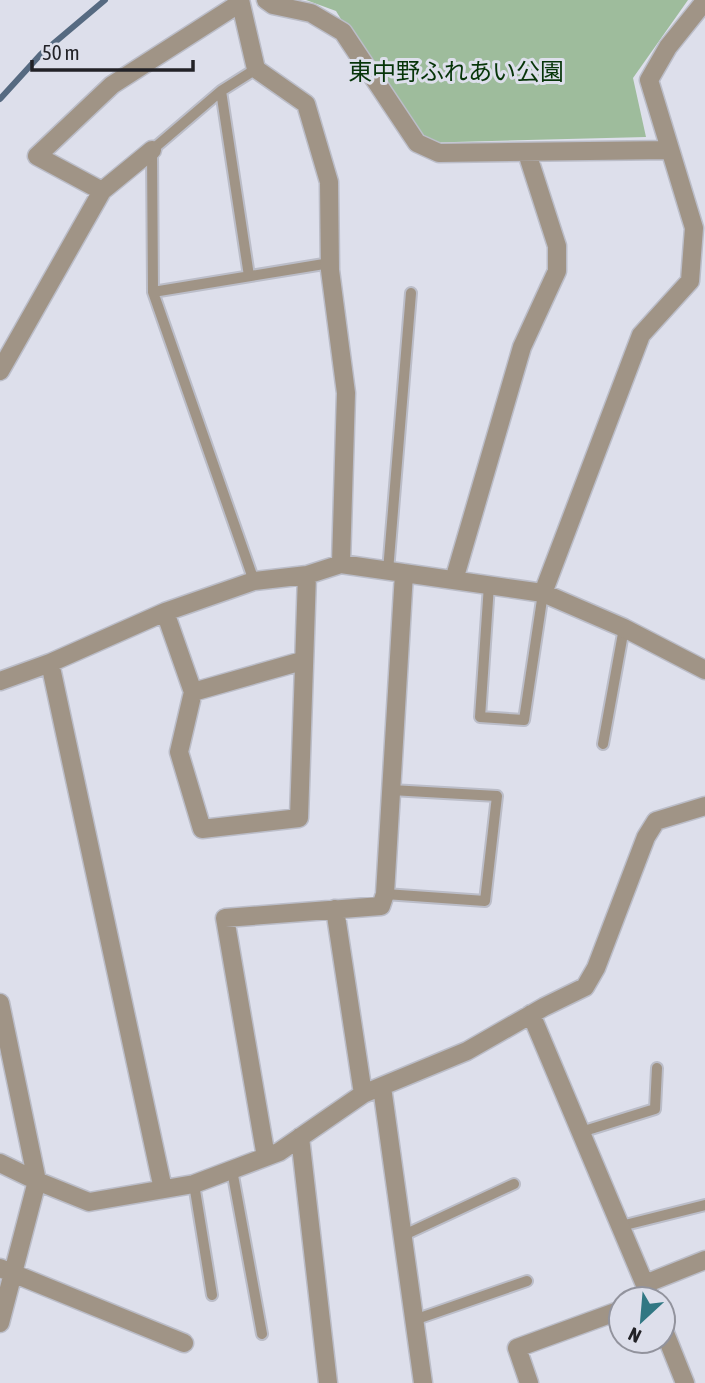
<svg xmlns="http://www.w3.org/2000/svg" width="705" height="1383" font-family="'Asap Condensed','Noto Sans JP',sans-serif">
<rect width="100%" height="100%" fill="#dddfeb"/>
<path fill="#9ebc9c" d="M 306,0 L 688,0 L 633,78 L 646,137 L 417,143 L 336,11 Z"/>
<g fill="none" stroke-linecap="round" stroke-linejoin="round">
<path stroke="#566a81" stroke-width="6" d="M 0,99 L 41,54 L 105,0"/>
<g stroke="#bbbdc8" stroke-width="14">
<path id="lane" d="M 221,91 L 152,150 L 153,292 L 254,581
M 249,276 L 221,91 L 256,69
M 153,292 L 330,263
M 388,571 L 411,293
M 489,585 L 480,717 L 524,720 L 543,593
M 603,744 L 624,628
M 385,894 L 485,901 L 497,796 L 391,790
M 581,1132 L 655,1109 L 657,1068
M 232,1170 L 262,1334
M 194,1184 L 212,1295
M 621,1226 L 705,1205
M 402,1236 L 514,1184
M 414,1320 L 527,1281"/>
</g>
<g stroke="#bbbdc8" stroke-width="21">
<path id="street" d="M 240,0 L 256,69 L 306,104 L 329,182 L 330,270 L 346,393 L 341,564
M 266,0 L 273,5 L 311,13 L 343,32 L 417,143 L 439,153 L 669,150
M 152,150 L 102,191 L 37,156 L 112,85 L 240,3
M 0,371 L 102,191
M 454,580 L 522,347 L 557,271 L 557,246 L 527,153
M 543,593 L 641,335 L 690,281 L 694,228 L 649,80 L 668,47 L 705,1
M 165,612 L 193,692 L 179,752 L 202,829 L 299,818 L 307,575
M 50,663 L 163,1189
M 0,681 L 50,663 L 165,612 L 254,581 L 307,575 L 341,564 L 543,593 L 624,628 L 705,670
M 193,692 L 302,661
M 335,909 L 363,1094
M 0,1003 L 37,1181 L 0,1323
M 531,1014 L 651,1299
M 382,1087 L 423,1383
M 300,1137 L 328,1383
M 266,1157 L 225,918 L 381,906 L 385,894 L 404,573
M 0,1163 L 37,1181 L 89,1202 L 194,1184 L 279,1152 L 363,1094 L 467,1051 L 544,1007 L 585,987 L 596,968 L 646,837 L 656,821 L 705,806
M 0,1268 L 184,1343
M 645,1284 L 705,1260
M 663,1328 L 685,1383
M 529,1383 L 517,1348 L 621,1310"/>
</g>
<use href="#lane" stroke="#a09486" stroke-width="10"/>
<use href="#street" stroke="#a09486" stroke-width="18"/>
</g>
<g text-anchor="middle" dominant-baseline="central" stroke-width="6" stroke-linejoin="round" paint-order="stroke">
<g font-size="24" fill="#073509" stroke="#dddfeb">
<text x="456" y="71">東中野ふれあい公園</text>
</g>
</g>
<g transform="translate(642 1320) rotate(206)"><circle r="33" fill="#dddfeb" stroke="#92939d" stroke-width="2"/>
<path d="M0-5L12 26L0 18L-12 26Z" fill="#317783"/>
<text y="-10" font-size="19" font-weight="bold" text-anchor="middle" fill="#222227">N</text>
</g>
<path d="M32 60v10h161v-10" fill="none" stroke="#222227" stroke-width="3.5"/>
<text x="42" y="60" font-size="21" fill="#222227" stroke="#dddfeb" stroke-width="5" paint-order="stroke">50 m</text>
</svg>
